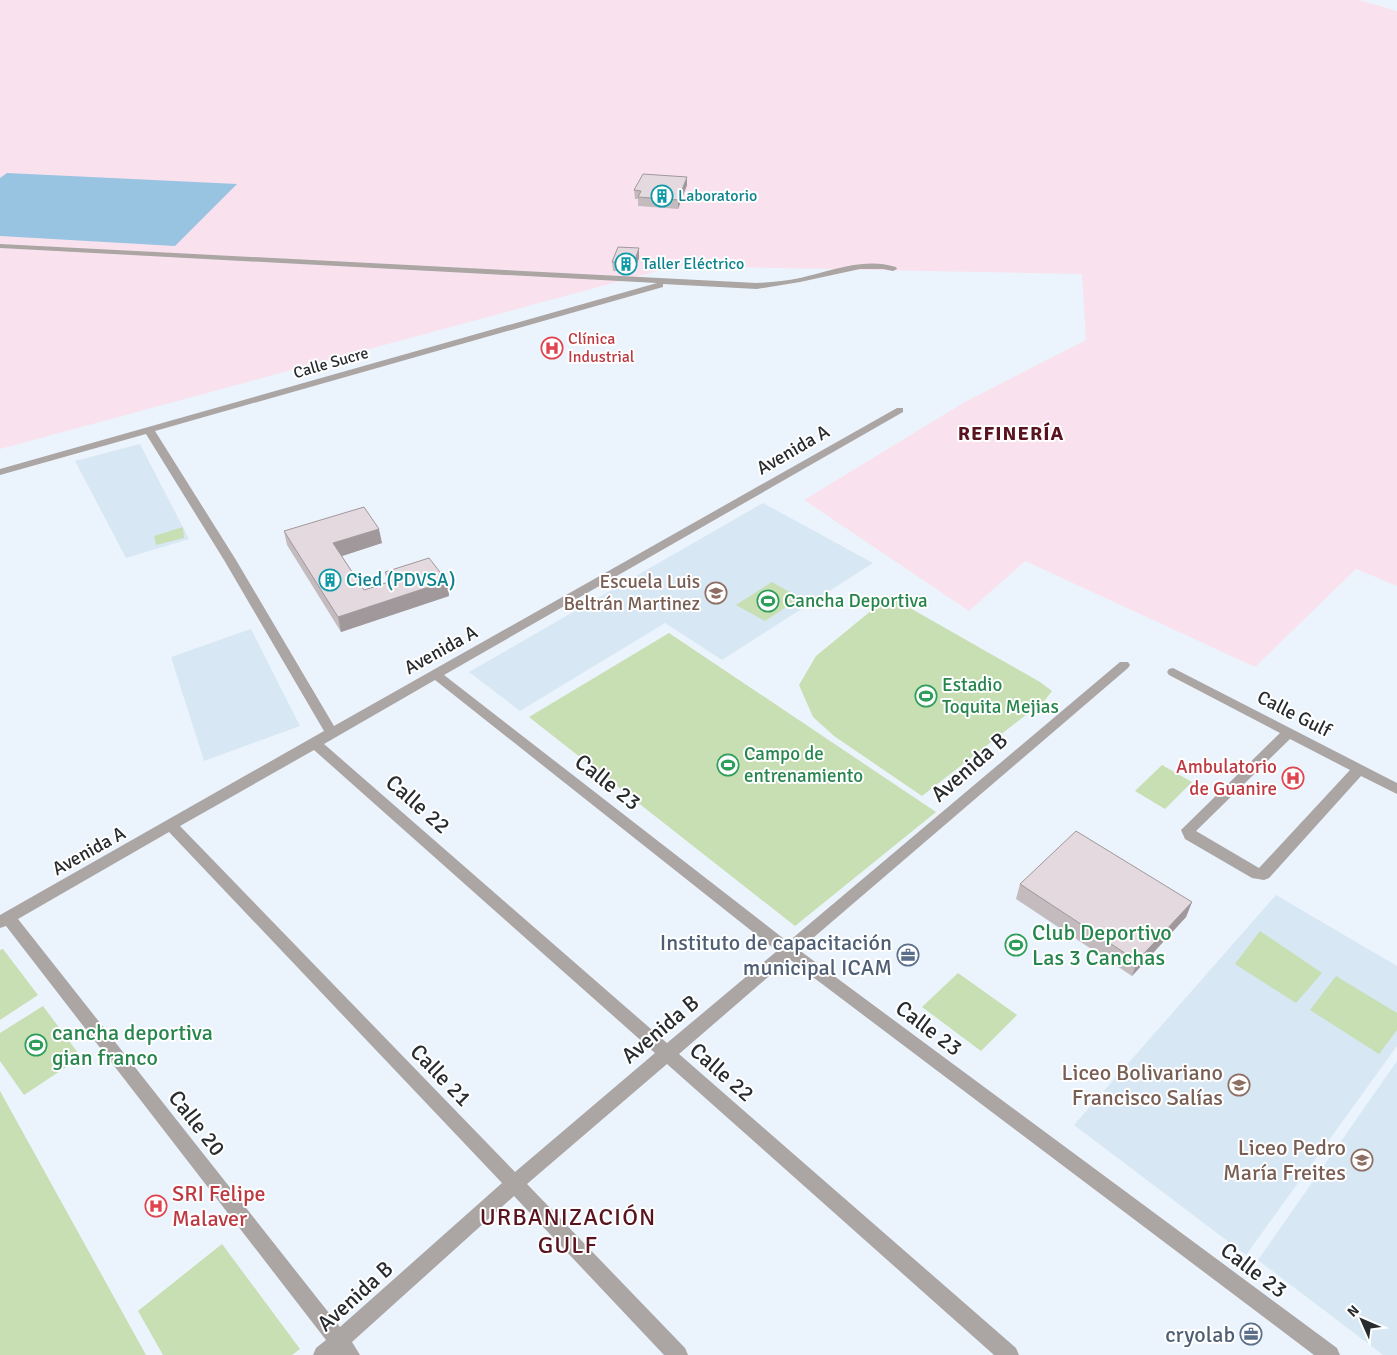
<svg xmlns="http://www.w3.org/2000/svg" width="1397" height="1355" font-family="Signika,sans-serif">
<rect width="100%" height="100%" fill="#ebf4fc"/>
<path fill="#d8e7f4" d="M 140,444 L 189,539 L 126,558 L 75,461 Z
M 763,503 L 873,563 L 722,660 L 665,623 L 520,711 L 469,672 Z
M 251,629 L 300,726 L 204,761 L 171,657 Z
M 1276,895 L 1397,966 L 1397,1046 L 1246,1255 L 1074,1125 Z
M 1397,1061 L 1397,1355 L 1383,1355 L 1258,1260 Z"/>
<path fill="#f9e2ee" d="M 0,0 L 1359,0 L 1397,11 L 1397,586 L 1356,569 L 1255,667 L 1025,561 L 969,611 L 804,500 L 963,403 L 1086,340 L 1082,274 L 676,266 L 0,449 Z"/>
<path fill="#c8deb3" d="M 183,527 L 184,538 L 156,545 L 154,536 Z
M 772,582 L 800,598 L 765,621 L 736,605 Z
M 889,596 L 1040,682 L 1052,691 L 1045,700 L 922,796 L 834,736 L 813,717 L 799,685 L 816,656 Z
M 669,633 L 936,812 L 795,926 L 529,717 Z
M 1162,765 L 1192,782 L 1165,809 L 1135,791 Z
M 1260,931 L 1322,973 L 1296,1003 L 1235,964 Z
M 3,949 L 38,995 L 0,1020 L 0,950 Z
M 958,973 L 1017,1015 L 981,1051 L 922,1007 Z
M 1336,976 L 1397,1013 L 1397,1030 L 1379,1054 L 1310,1010 Z
M 43,1006 L 81,1057 L 24,1095 L 0,1061 L 0,1033 Z
M 0,1091 L 146,1355 L 0,1355 Z
M 222,1244 L 300,1349 L 292,1355 L 163,1355 L 138,1311 Z"/>
<path fill="#98c4e2" d="M 7,173 L 237,184 L 175,246 L 0,236 L 0,178 Z"/>
<g fill="none" stroke-linecap="round" stroke-linejoin="round">
<path fill="#aba5a4" fill-rule="evenodd" d="M 0,244 L 757,283 C 771,282 786,281 800,278 C 832,271 863,257 896,267 L 897,269 L 893,271 L 883,269 L 860,269 L 800,282 L 757,289 L 663,284 L 663,287 L 155,431 L 236,560 L 334,726 L 897,408 L 903,408 L 903,412 L 444,675 L 788,942 L 1120,662 L 1128,662 L 1130,665 L 1128,668 L 799,950 L 1337,1348 L 1340,1355 L 1314,1355 L 789,959 L 679,1054 L 1016,1348 L 1019,1355 L 994,1355 L 667,1064 L 527,1184 L 685,1348 L 688,1355 L 664,1355 L 514,1196 L 352,1342 L 360,1355 L 313,1355 L 316,1348 L 326,1340 L 6,926 L 0,928 L 0,915 L 324,731 L 224,560 L 146,434 L 0,475 L 0,469 L 657,283 L 0,248 ZM 435,680 L 777,951 L 667,1043 L 324,744 ZM 314,750 L 655,1053 L 515,1172 L 180,826 ZM 169,832 L 502,1183 L 340,1327 L 18,919 Z
M 1173,668 L 1397,783 L 1397,794 L 1361,776 L 1269,878 L 1264,880 L 1252,878 L 1185,839 L 1181,830 L 1280,733 L 1169,675 L 1167,672 L 1169,669 ZM 1290,739 L 1350,770 L 1259,868 L 1196,831 Z"/>
</g>
<path fill="#c4bbbf" d="M 687,185 L 678,209 L 638,206 L 638,199 L 635,199 L 634,190 Z
M 639,248 L 639,258 L 634,272 L 613,271 L 612,262 Z
M 284,531 L 382,543 L 342,556 L 364,590 L 387,583 L 385,572 L 447,581 L 449,596 L 341,632 L 287,545 Z
M 1020,884 L 1192,902 L 1186,917 L 1132,976 L 1016,899 Z"/>
<path fill="#a0989b" d="M 687,177 L 687,185 L 678,209 L 678,200 Z
M 639,248 L 639,258 L 634,272 L 634,263 Z
M 379,529 L 382,543 L 336,558 L 333,543 Z
M 447,581 L 449,596 L 341,632 L 338,617 Z
M 1192,902 L 1186,917 L 1132,976 L 1137,961 Z"/>
<path fill="#e4d9de" stroke="#a0989b" d="M 643,174 L 687,177 L 678,200 L 638,197 L 641,191 L 634,190 Z
M 618,247 L 639,248 L 634,263 L 612,262 Z
M 364,507 L 379,529 L 333,543 L 364,590 L 392,581 L 385,572 L 429,558 L 447,581 L 338,617 L 284,531 Z
M 1076,831 L 1192,902 L 1137,961 L 1020,884 Z"/>
<defs>
<g id="building-ring" transform="scale(1.125)"><circle r="9.5" fill="#fff" stroke="#0f9aa8" stroke-width="1.5"/><path d="M-4-6H4V6H1V3H-1V6H-4ZM-2.5-4.3h1.7v1.8h-1.7ZM.8-4.3h1.7v1.8H.8ZM-2.5-1h1.7V.8h-1.7ZM.8-1h1.7V.8H.8Z" fill="#0f9aa8"/></g>
<g id="hospital-ring" transform="scale(1.125)"><circle r="9.5" fill="#fff" stroke="#e0444e" stroke-width="1.5"/><path d="M-5-5h3v3.5h4V-5h3V5h-3V1.5h-4V5h-3Z" fill="#e0444e"/></g>
<g id="school-ring" transform="scale(1.125)"><circle r="9.5" fill="#fff" stroke="#8d6e63" stroke-width="1.5"/><path d="M0-5L7-2L0 1L-7-2ZM-4 1L0 2.5L4 1V4Q0 6-4 4Z" fill="#8d6e63"/></g>
<g id="stadium-ring" transform="scale(1.125)"><circle r="9.5" fill="#fff" stroke="#2e9e5b" stroke-width="1.5"/><path d="M0-5a6.5 5 0 1 0 0 10a6.5 5 0 1 0 0-10ZM-3.5-1.8h7v3.6h-7Z" fill="#2e9e5b"/></g>
<g id="office-ring" transform="scale(1.125)"><circle r="9.5" fill="#fff" stroke="#5c6f8a" stroke-width="1.5"/><path d="M-6-3h4V-5.5h4V-3h4V5H-6ZM-1-4.5V-3h2v-1.5ZM-6 0V1H6V0Z" fill="#5c6f8a"/></g>
</defs>
<g fill-rule="evenodd">
<use href="#building-ring" x="662" y="196"/>
<use href="#building-ring" x="626" y="264"/>
<use href="#hospital-ring" x="552" y="348"/>
<use href="#building-ring" x="330" y="580"/>
<use href="#school-ring" x="716" y="593"/>
<use href="#stadium-ring" x="768" y="601"/>
<use href="#stadium-ring" x="926" y="696"/>
<use href="#stadium-ring" x="728" y="765"/>
<use href="#hospital-ring" x="1293" y="778"/>
<use href="#stadium-ring" x="1016" y="945"/>
<use href="#office-ring" x="908" y="955"/>
<use href="#stadium-ring" x="36" y="1045"/>
<use href="#school-ring" x="1239" y="1085"/>
<use href="#school-ring" x="1362" y="1160"/>
<use href="#hospital-ring" x="156" y="1206"/>
<use href="#office-ring" x="1251" y="1334"/>
</g>
<g text-anchor="middle" dominant-baseline="central" stroke-width="4" stroke-linejoin="round" paint-order="stroke">
<g font-size="16" fill="#0d838f" stroke="#fff" text-anchor="start">
<text x="678" y="196">Laboratorio</text>
<text x="642" y="264">Taller Eléctrico</text>
</g>
<g font-size="16" fill="#be3a42" stroke="#fff" text-anchor="start">
<text x="568" y="339">Clínica<tspan x="568" dy="18">Industrial</tspan></text>
</g>
<g font-size="16" fill="#292c2f" stroke="#fff">
<text transform="translate(331 363) rotate(-16)">Calle Sucre</text>
</g>
<g font-size="19" fill="#292c2f" stroke="#fff">
<text transform="translate(793 450) rotate(-30)">Avenida A</text>
<text transform="translate(441 650) rotate(-29)">Avenida A</text>
<text transform="translate(1294 714) rotate(27)">Calle Gulf</text>
<text transform="translate(89 851) rotate(-29)">Avenida A</text>
</g>
<g font-size="19" fill="#0d838f" stroke="#fff" text-anchor="start">
<text x="346" y="580">Cied (PDVSA)</text>
</g>
<g font-size="19" fill="#785e54" stroke="#fff" text-anchor="end">
<text x="700" y="582">Escuela Luis<tspan x="700" dy="22">Beltrán Martinez</tspan></text>
</g>
<g font-size="19" fill="#27864d" stroke="#fff" text-anchor="start">
<text x="784" y="601">Cancha Deportiva</text>
<text x="942" y="685">Estadio<tspan x="942" dy="22">Toquita Mejias</tspan></text>
<text x="744" y="754">Campo de<tspan x="744" dy="22">entrenamiento</tspan></text>
</g>
<g font-size="19" fill="#be3a42" stroke="#fff" text-anchor="end">
<text x="1277" y="767">Ambulatorio<tspan x="1277" dy="22">de Guanire</tspan></text>
</g>
<g font-size="20" font-weight="bold" letter-spacing="1" fill="#59141f" stroke="#fff">
<text x="1011" y="433">REFINERÍA</text>
</g>
<g font-size="22" fill="#292c2f" stroke="#fff">
<text transform="translate(969 767) rotate(-41)">Avenida B</text>
<text transform="translate(608 782) rotate(38)">Calle 23</text>
<text transform="translate(418 804) rotate(41)">Calle 22</text>
<text transform="translate(929 1028) rotate(37)">Calle 23</text>
<text transform="translate(660 1029) rotate(-40)">Avenida B</text>
<text transform="translate(722 1072) rotate(41)">Calle 22</text>
<text transform="translate(441 1075) rotate(46)">Calle 21</text>
<text transform="translate(197 1123) rotate(52)">Calle 20</text>
<text transform="translate(1254 1270) rotate(37)">Calle 23</text>
<text transform="translate(355 1296) rotate(-42)">Avenida B</text>
</g>
<g font-size="22" fill="#27864d" stroke="#fff" text-anchor="start">
<text x="1032" y="932">Club Deportivo<tspan x="1032" dy="25">Las 3 Canchas</tspan></text>
<text x="52" y="1032">cancha deportiva<tspan x="52" dy="25">gian franco</tspan></text>
</g>
<g font-size="22" fill="#4e5e75" stroke="#fff" text-anchor="end">
<text x="892" y="942">Instituto de capacitación<tspan x="892" dy="25">municipal ICAM</tspan></text>
<text x="1235" y="1334">cryolab</text>
</g>
<g font-size="22" fill="#785e54" stroke="#fff" text-anchor="end">
<text x="1223" y="1072">Liceo Bolivariano<tspan x="1223" dy="25">Francisco Salías</tspan></text>
<text x="1346" y="1147">Liceo Pedro<tspan x="1346" dy="25">María Freites</tspan></text>
</g>
<g font-size="22" fill="#be3a42" stroke="#fff" text-anchor="start">
<text x="172" y="1193">SRI Felipe<tspan x="172" dy="25">Malaver</tspan></text>
</g>
<g font-size="24" letter-spacing="1" fill="#59141f" stroke="#fff">
<text x="568" y="1217">URBANIZACIÓN<tspan x="568" dy="28">GULF</tspan></text>
</g>
</g>
<g transform="translate(1362 1320) rotate(315)" stroke="#ffffff" stroke-width="4" paint-order="stroke">
<path d="M0-4L9 19L0 12L-9 19Z" fill="#292c2f"/>
<text y="-8" font-size="14" font-weight="bold" text-anchor="middle" fill="#292c2f">N</text>
</g>
</svg>
